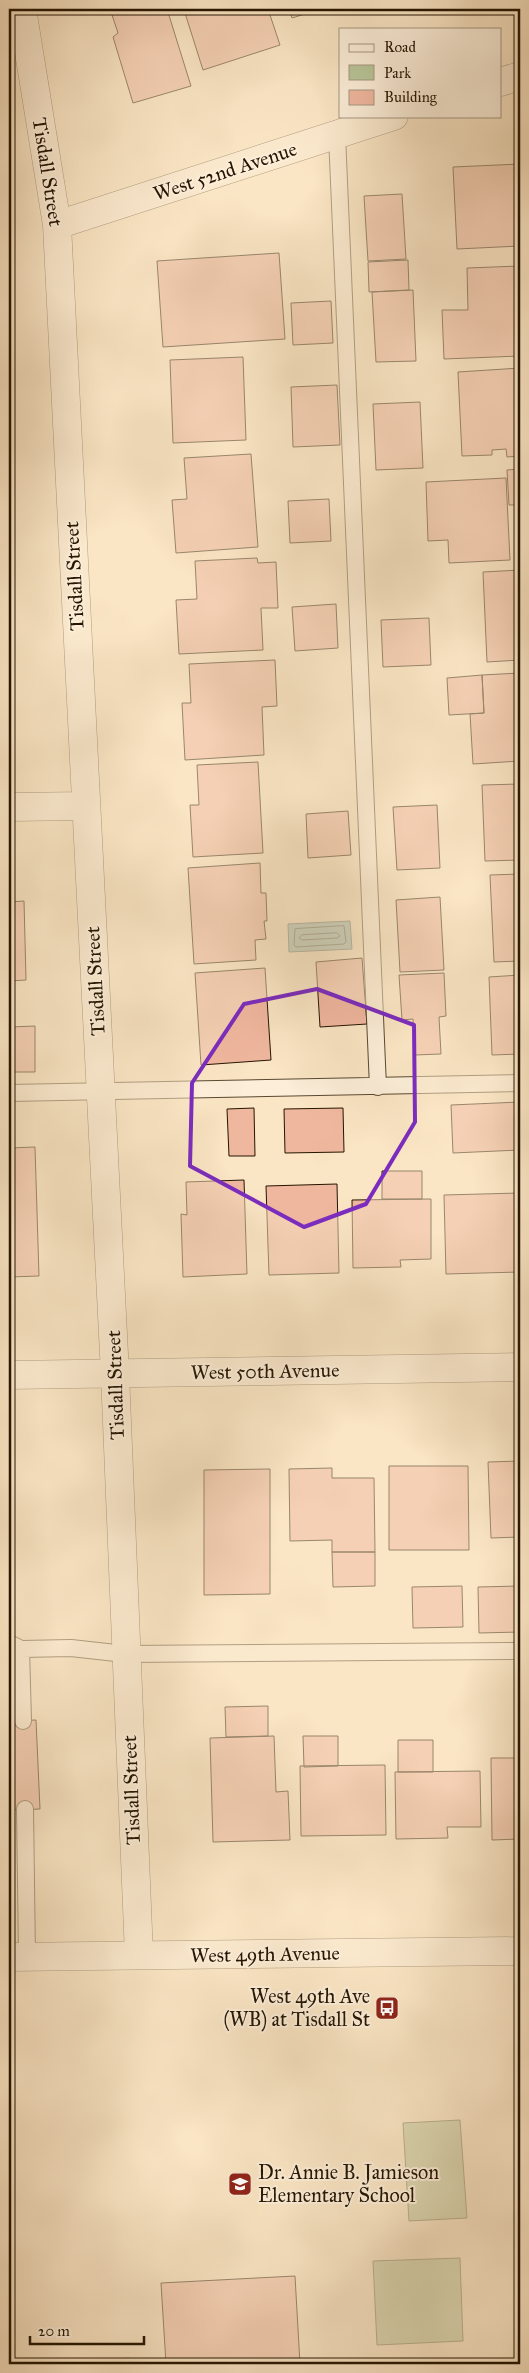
<svg xmlns="http://www.w3.org/2000/svg" width="529" height="2373" font-family="'IM FELL Great Primer',serif">
<rect width="100%" height="100%" fill="#fae5c4"/>
<filter id="stains"><feTurbulence type="fractalNoise" baseFrequency=".004" numOctaves="4"/><feColorMatrix values="0 0 0 0 .2 0 0 0 0 .09 0 0 0 0 .02 0 0 0 .5 -.17"/></filter>
<radialGradient id="worn" r=".72"><stop offset=".6" stop-color="#630" stop-opacity="0"/><stop offset="1" stop-color="#630" stop-opacity=".3"/></radialGradient>
<path fill="#b8c699" stroke="#6e6e4c" d="M 460,2120 L 467,2218 L 409,2221 L 403,2123 Z
M 460,2258 L 463,2341 L 377,2345 L 373,2261 Z
M 130,2358 L 131,2364 L 10,2364 Z"/>
<path fill="#9ebfb7" stroke="#6e7b6e" d="M 350,921 L 352,949 L 289,952 L 288,924 Z"/>
<g fill="none" stroke-linecap="round" stroke-linejoin="round">
<path stroke="#626a5c" stroke-width="1" d="M 344,926 L 346,942 L 344,944 L 296,947 L 294,945 L 295,929 Z
M 337,933 L 340,936 L 337,938 L 302,940 L 299,938 L 302,935 Z"/>
</g>
<path fill="#f0b79f" stroke="#251500" d="M 110,9 L 167,9 L 191,86 L 133,103 L 113,37 L 118,33 Z
M 199,9 L 268,9 L 280,45 L 203,70 L 185,13 Z
M 289,9 L 321,9 L 292,18 Z
M 520,164 L 520,246 L 457,249 L 453,167 Z
M 402,194 L 406,259 L 368,261 L 364,196 Z
M 279,253 L 285,339 L 163,347 L 157,261 Z
M 408,260 L 409,290 L 369,292 L 368,262 Z
M 520,266 L 520,356 L 444,359 L 442,310 L 468,310 L 467,268 Z
M 413,290 L 416,361 L 376,362 L 372,292 Z
M 331,301 L 333,343 L 293,345 L 291,303 Z
M 243,357 L 246,440 L 173,443 L 170,360 Z
M 520,368 L 520,456 L 507,457 L 506,449 L 492,450 L 492,455 L 462,456 L 458,372 Z
M 337,385 L 340,445 L 293,447 L 291,387 Z
M 420,402 L 423,468 L 376,470 L 373,404 Z
M 251,454 L 258,547 L 176,553 L 172,500 L 187,499 L 184,458 Z
M 520,469 L 520,505 L 509,505 L 507,470 Z
M 506,478 L 510,560 L 449,563 L 448,540 L 428,541 L 426,482 Z
M 329,499 L 331,541 L 290,543 L 288,501 Z
M 257,558 L 258,563 L 276,562 L 278,608 L 261,608 L 263,650 L 179,654 L 176,600 L 197,599 L 195,561 Z
M 520,570 L 520,660 L 487,662 L 483,572 Z
M 336,604 L 338,648 L 295,651 L 292,607 Z
M 429,618 L 431,665 L 383,667 L 381,620 Z
M 275,660 L 277,706 L 262,707 L 264,755 L 185,760 L 182,703 L 191,703 L 189,664 Z
M 520,673 L 520,761 L 473,764 L 470,714 L 484,713 L 482,675 Z
M 482,675 L 484,713 L 449,715 L 447,678 Z
M 258,762 L 263,853 L 193,857 L 190,805 L 199,805 L 197,765 Z
M 520,784 L 520,860 L 485,861 L 482,785 Z
M 437,805 L 440,868 L 397,870 L 393,807 Z
M 348,811 L 351,855 L 308,858 L 306,814 Z
M 260,863 L 261,893 L 266,893 L 267,921 L 264,921 L 266,939 L 255,940 L 256,960 L 194,964 L 188,868 Z
M 520,874 L 520,961 L 494,962 L 490,875 Z
M 440,897 L 444,970 L 400,972 L 396,900 Z
M 24,901 L 26,980 L 9,981 L 9,902 Z
M 362,958 L 367,1024 L 320,1027 L 316,962 Z
M 265,968 L 271,1060 L 201,1065 L 195,973 Z
M 444,973 L 446,1016 L 439,1017 L 441,1054 L 415,1055 L 413,1019 L 402,1020 L 399,975 Z
M 520,975 L 520,1054 L 492,1055 L 489,977 Z
M 35,1026 L 35,1072 L 9,1072 L 9,1027 Z
M 520,1102 L 520,1150 L 453,1153 L 451,1105 Z
M 254,1108 L 255,1156 L 229,1156 L 227,1109 Z
M 343,1108 L 344,1152 L 285,1153 L 284,1109 Z
M 35,1147 L 39,1276 L 9,1277 L 9,1148 Z
M 382,1171 L 422,1171 L 422,1199 L 382,1199 Z
M 244,1180 L 247,1274 L 183,1277 L 181,1214 L 187,1215 L 186,1182 Z
M 337,1184 L 339,1273 L 269,1275 L 266,1186 Z
M 520,1193 L 520,1272 L 446,1274 L 444,1195 Z
M 431,1199 L 431,1259 L 400,1260 L 401,1267 L 353,1268 L 352,1200 Z
M 520,1461 L 520,1537 L 491,1538 L 488,1462 Z
M 389,1466 L 468,1466 L 469,1550 L 389,1550 Z
M 332,1468 L 332,1478 L 374,1478 L 375,1552 L 332,1552 L 332,1540 L 290,1541 L 289,1469 Z
M 270,1469 L 270,1594 L 204,1595 L 204,1470 Z
M 332,1552 L 375,1552 L 375,1586 L 333,1587 Z
M 462,1586 L 463,1627 L 413,1628 L 412,1587 Z
M 520,1586 L 520,1632 L 479,1633 L 478,1587 Z
M 268,1706 L 268,1736 L 226,1737 L 225,1707 Z
M 36,1720 L 40,1809 L 9,1810 L 9,1721 Z
M 274,1736 L 276,1792 L 288,1791 L 290,1840 L 213,1842 L 210,1738 Z
M 303,1736 L 338,1736 L 338,1766 L 304,1767 Z
M 398,1740 L 433,1740 L 433,1772 L 398,1772 Z
M 491,1758 L 520,1758 L 520,1839 L 492,1840 Z
M 385,1765 L 386,1835 L 301,1836 L 300,1766 Z
M 480,1771 L 481,1827 L 447,1827 L 448,1838 L 396,1839 L 395,1772 Z
M 295,2276 L 300,2364 L 166,2364 L 161,2283 Z"/>
<g fill="none" stroke-linecap="round" stroke-linejoin="round">
<g stroke="#5a4931" stroke-width="18">
<path id="service" d="M 337,135 L 378,1087
M 9,1093 L 520,1083
M 9,1643 L 21,1649 L 71,1648 L 125,1654 L 520,1651
M 21,1649 L 23,1721
M 25,1809 L 27,1957"/>
</g>
<g stroke="#5a4931" stroke-width="29">
<path id="minor" d="M 22,9 L 57,225 L 115,1374 L 139,1955
M 500,82 L 520,76
M 57,225 L 394,116
M 9,807 L 86,806
M 9,1375 L 520,1367"/>
</g>
<g stroke="#5a4931" stroke-width="29">
<path id="tertiary" d="M 9,1957 L 520,1951"/>
</g>
<use href="#service" stroke="#fceed9" stroke-width="16"/>
<use href="#minor" stroke="#fceed9" stroke-width="28"/>
<use href="#tertiary" stroke="#fceed9" stroke-width="28"/>
</g>
<path d="M0 0H529V2373H0ZM 317,989 L 414,1025 L 415,1122 L 366,1204 L 304,1227 L 190,1166 L 192,1083 L 244,1004 Z" fill="#fae5c4" fill-opacity=".55" fill-rule="evenodd"/>
<path fill="none" stroke="#7b2cbf" stroke-width="4" stroke-linejoin="round" d="M 317,989 L 414,1025 L 415,1122 L 366,1204 L 304,1227 L 190,1166 L 192,1083 L 244,1004 Z"/>
<defs>
<g id="bus-square" transform="scale(1.25)"><rect x="-9" y="-9" width="18" height="18" rx="4" fill="#8f2418" stroke="#fceed9"/><path d="M-5-6H5V4H4V6H2V4H-2V6H-4V4H-5ZM-3.5-4V0h7V-4ZM-3.5 1.2v1.5H-2V1.2ZM2 1.2v1.5H3.5V1.2Z" fill="#fff"/></g>
<g id="school-square" transform="scale(1.25)"><rect x="-9" y="-9" width="18" height="18" rx="4" fill="#8f2418" stroke="#fceed9"/><path d="M0-5L7-2L0 1L-7-2ZM-4 1L0 2.5L4 1V4Q0 6-4 4Z" fill="#fff"/></g>
</defs>
<g fill-rule="evenodd">
<use href="#bus-square" x="387" y="2008"/>
<use href="#school-square" x="240" y="2184"/>
</g>
<g text-anchor="middle" dominant-baseline="central" stroke-width="4" stroke-linejoin="round" paint-order="stroke">
<g font-size="20" fill="#251500" stroke="#fceed9">
<text transform="translate(225 171) rotate(-18)">West 52nd Avenue</text>
<text transform="translate(48 172) rotate(81)">Tisdall Street</text>
<text transform="translate(74 576) rotate(-93)">Tisdall Street</text>
<text transform="translate(95 981) rotate(-93)">Tisdall Street</text>
<text transform="translate(265 1371) rotate(-1)">West 50th Avenue</text>
<text transform="translate(115 1385) rotate(-92)">Tisdall Street</text>
<text transform="translate(131 1790) rotate(-92)">Tisdall Street</text>
<text transform="translate(265 1954) rotate(-1)">West 49th Avenue</text>
</g>
<g font-size="20" fill="#251500" stroke="#fceed9" text-anchor="end">
<text x="370" y="1996">West 49th Ave<tspan x="370" dy="23">(WB) at Tisdall St</tspan></text>
<text x="258" y="2172" text-anchor="start">Dr. Annie B. Jamieson<tspan x="258" dy="23">Elementary School</tspan></text>
</g>
</g>
<rect width="529" height="2373" fill="none" stroke="#fae5c4" stroke-width="30"/>
<rect x="10" y="10" width="509" height="2353" fill="none" stroke="#251500" stroke-width="2.5"/>
<rect x="15" y="15" width="499" height="2343" fill="none" stroke="#251500"/>
<rect x="339" y="28" width="162" height="90" fill="#fceed9" stroke="#a69782"/>
<rect x="349" y="44" width="25" height="8" fill="#fceed9" stroke="#a69782"/>
<text x="384" y="52" font-size="15" fill="#251500">Road</text>
<rect x="349" y="65" width="25" height="15" fill="#b8c699" stroke="#a69782"/>
<text x="384" y="78" font-size="15" fill="#251500">Park</text>
<rect x="349" y="90" width="25" height="15" fill="#f0b79f" stroke="#a69782"/>
<text x="384" y="102" font-size="15" fill="#251500">Building</text>
<path d="M30 2336v8h114v-8" fill="none" stroke="#251500" stroke-width="2.5"/>
<text x="38" y="2336" font-size="15" fill="#251500" stroke="#fceed9" stroke-width="4" paint-order="stroke">20 m</text>
<rect width="100%" height="100%" filter="url(#stains)"/>
<rect width="100%" height="100%" fill="url(#worn)"/>
</svg>
